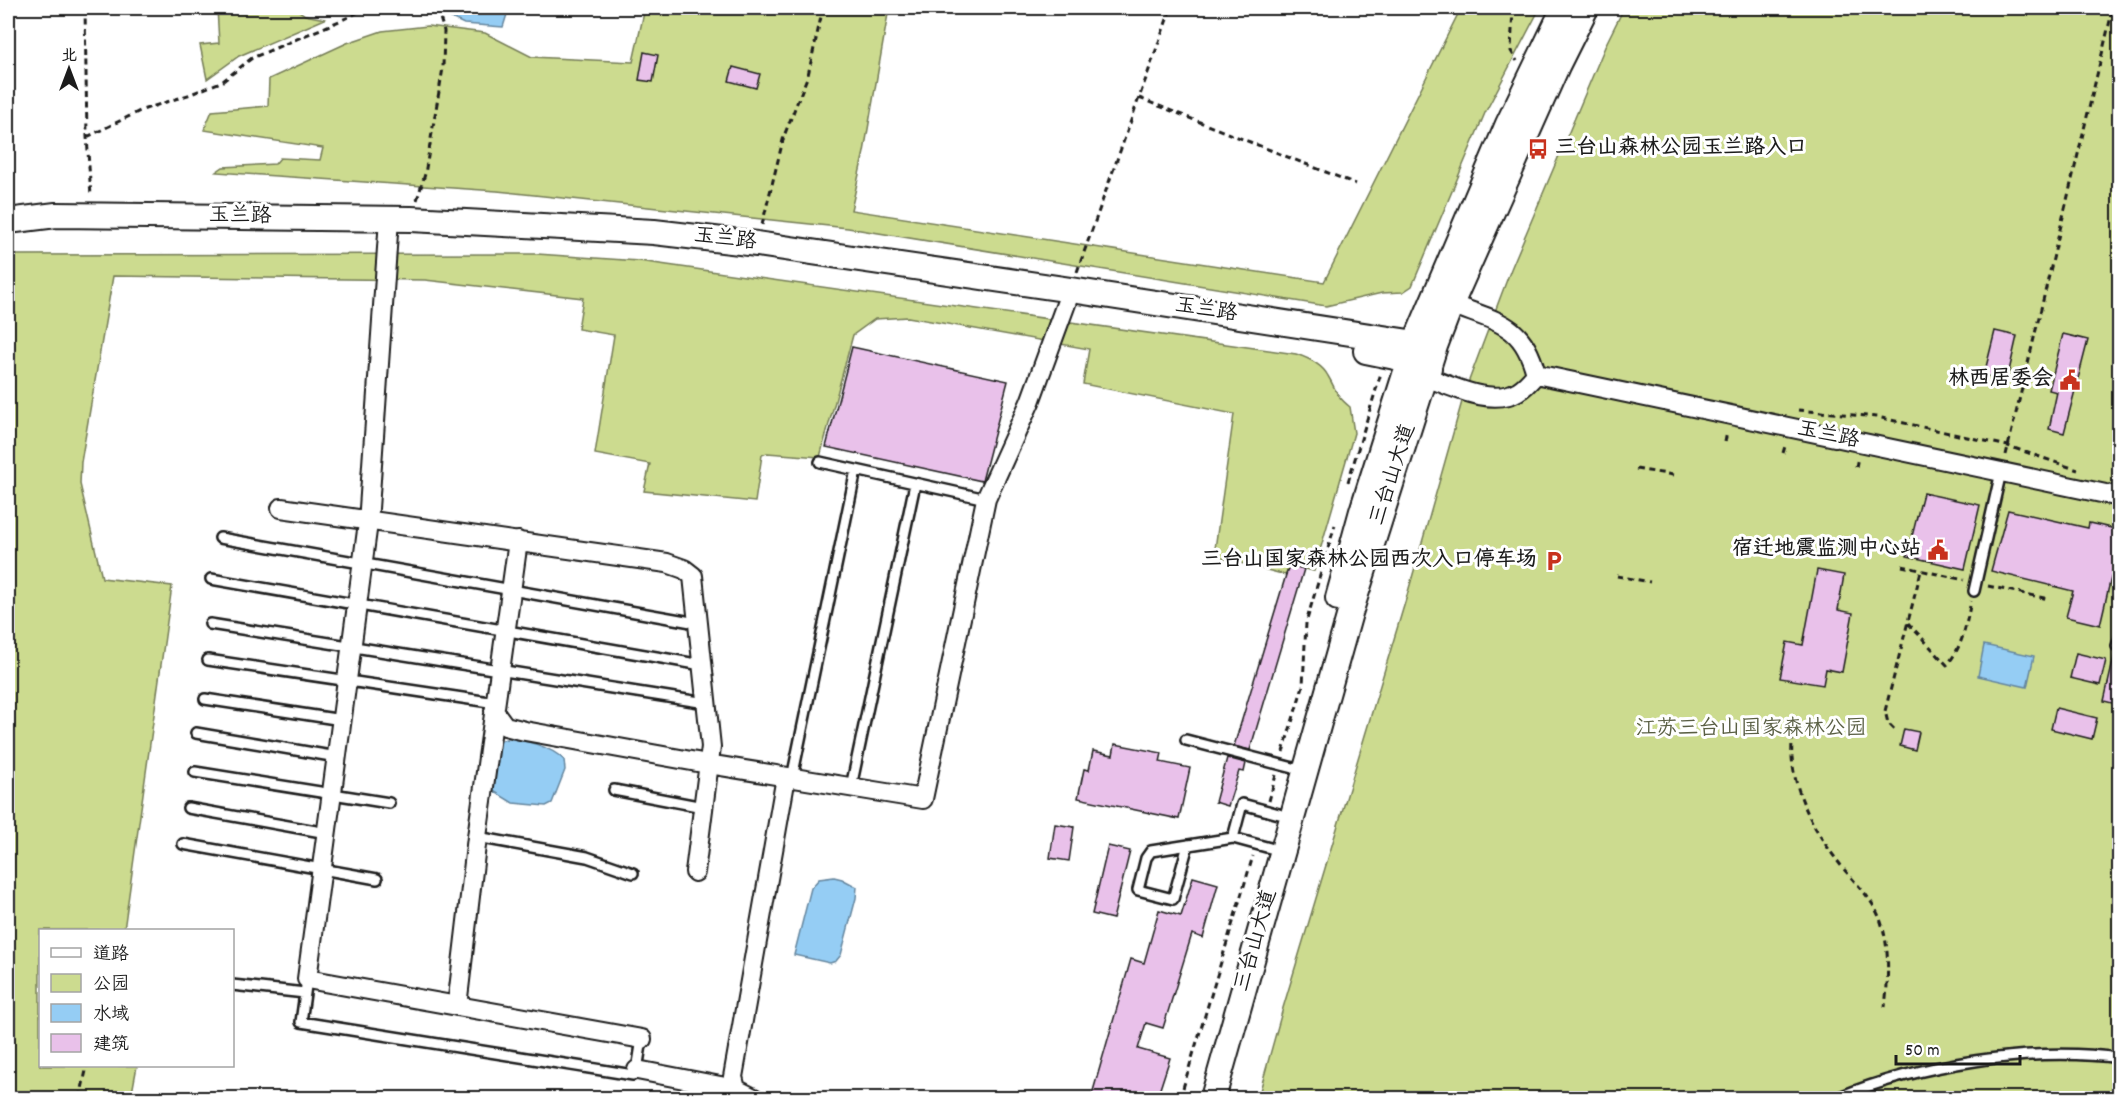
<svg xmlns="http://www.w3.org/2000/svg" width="2127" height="1106" font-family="Dekko,'LXGW WenKai TC',sans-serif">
<rect width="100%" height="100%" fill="#fff"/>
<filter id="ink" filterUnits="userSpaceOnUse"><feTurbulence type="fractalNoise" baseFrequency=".0167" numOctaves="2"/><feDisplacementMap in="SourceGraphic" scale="12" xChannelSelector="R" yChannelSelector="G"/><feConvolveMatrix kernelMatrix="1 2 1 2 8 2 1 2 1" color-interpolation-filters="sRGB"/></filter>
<g filter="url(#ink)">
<path fill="#ccdb8f" stroke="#747c56" stroke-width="1.5" d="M 217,8 L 295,8 L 305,15 L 325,19 L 239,56 L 207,79 L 200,45 L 219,43 Z
M 645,8 L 889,8 L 864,152 L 851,210 L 1324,282 L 1461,8 L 1540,8 L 1485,113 L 1412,286 L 1403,292 L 1382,293 L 1326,306 L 848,228 L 497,191 L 216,172 L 223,167 L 275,164 L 280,158 L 320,160 L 323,148 L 204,130 L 212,111 L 268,106 L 269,79 L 347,43 L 382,31 L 428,26 L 485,33 L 532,57 L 633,62 Z
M 1624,8 L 2119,8 L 2119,1098 L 1258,1098 L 1283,1008 L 1406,599 L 1465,391 L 1511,269 L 1607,42 Z
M 537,254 L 639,261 L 1296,354 C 1308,358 1322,364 1328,376 C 1337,391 1335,395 1350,407 L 1354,433 L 1314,571 L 1289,565 L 1286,575 L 1214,556 L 1234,414 L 1083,384 L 1089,349 L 908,317 L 875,319 L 853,335 L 820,457 L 767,453 L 762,455 L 755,502 L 644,491 L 650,464 L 595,454 L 614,335 L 578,329 L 583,298 L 425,280 L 113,276 L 81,462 L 80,484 L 102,578 L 172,586 L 124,930 L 40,930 L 40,1066 L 137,1066 L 131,1098 L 8,1098 L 8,255 Z"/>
<path fill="#95cdf4" stroke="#65869e" stroke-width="1.5" d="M 449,8 L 509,8 L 503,27 L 464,24 L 451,18 Z
M 1984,645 L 2034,656 L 2027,687 L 1978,676 Z
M 506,739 C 524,739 552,747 564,760 L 565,770 L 552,803 L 546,806 L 513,803 L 490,789 L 498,744 L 500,741 Z
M 834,877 L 842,879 L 857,887 L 856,898 L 841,955 L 836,961 L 830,963 L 794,955 L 811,888 L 819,879 Z"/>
<path fill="#e9c1ea" stroke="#1c1c1c" stroke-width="1.5" d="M 644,52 L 658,55 L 653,82 L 639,80 Z
M 733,67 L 760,74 L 756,88 L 729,81 Z
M 1995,331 L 2017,336 L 2007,380 L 1984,375 Z
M 2063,334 L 2088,340 L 2064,433 L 2049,429 L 2057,392 L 2049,390 Z
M 852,347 L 1008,381 L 982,481 L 826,447 Z
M 1923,493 L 1980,505 L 1965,569 L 1907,556 Z
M 2008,510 L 2088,528 L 2089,523 L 2120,530 L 2120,557 L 2116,556 L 2100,625 L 2066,617 L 2073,591 L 1991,571 Z
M 1289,565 L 1304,569 L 1250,750 L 1234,746 Z
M 1817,570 L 1844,575 L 1838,610 L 1853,613 L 1842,672 L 1826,669 L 1823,685 L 1780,678 L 1787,642 L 1803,645 Z
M 2076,653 L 2106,660 L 2100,685 L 2070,678 Z
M 2114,657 L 2120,658 L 2120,705 L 2104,701 Z
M 2056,708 L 2097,718 L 2092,739 L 2051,729 Z
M 1904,729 L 1919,732 L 1915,750 L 1900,746 Z
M 1115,744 L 1162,753 L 1160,762 L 1190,768 L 1179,819 L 1078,798 L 1084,769 L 1089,770 L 1093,751 L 1113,755 Z
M 1227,758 L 1246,763 L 1244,772 L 1239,771 L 1228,806 L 1215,802 Z
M 1055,824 L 1074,827 L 1069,861 L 1050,858 Z
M 1108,846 L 1130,851 L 1113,919 L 1092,914 Z
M 1193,877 L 1218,884 L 1203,938 L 1192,934 L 1163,1028 L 1146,1023 L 1138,1049 L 1170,1058 L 1157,1098 L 1091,1098 L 1131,959 L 1144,963 L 1159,910 L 1181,916 Z"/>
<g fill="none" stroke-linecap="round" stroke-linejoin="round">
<g stroke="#1c1c1c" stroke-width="14">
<path id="lane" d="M 820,462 L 986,499
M 220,538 L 697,623
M 211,579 L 702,665
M 1974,591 L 2001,472
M 210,624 L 706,703
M 2120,638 L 2117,646 L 2120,647
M 208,660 L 496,703
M 205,699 L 342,720
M 196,733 L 337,757
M 1186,740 L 1305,771
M 195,772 L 389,803
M 792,778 L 856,470
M 851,787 L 915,484
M 614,790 L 703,807
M 188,808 L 327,833
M 477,837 L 587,857 L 633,873
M 183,844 L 377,879
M 1188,845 L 1173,899 L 1138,890 L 1146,858 L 1151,851 L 1233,838
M 1270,848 L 1233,838 L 1242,804 L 1279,814
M 307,979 L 301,1022 L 633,1075 L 637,1070 L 642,1039
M 232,985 L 305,993
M 1837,1098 C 1920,1064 2031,1046 2120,1058"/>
</g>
<g stroke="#1c1c1c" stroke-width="22">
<path id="street" d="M 389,219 L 368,523 L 307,979 L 642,1039
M 1536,374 L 2120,497
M 1426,377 C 1451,386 1492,407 1518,391 C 1525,387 1531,380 1536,374 C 1523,322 1496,322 1451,304
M 281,508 L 667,563 L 684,569 L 693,576 L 711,747 L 695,872
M 494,711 L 505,726 L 525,731 L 708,764 L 923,799 L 986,499 L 1030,402 L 1071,290
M 457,1006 L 477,837 L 518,541
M 637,1070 L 736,1089 L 754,1098
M 736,1089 L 733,1077 L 786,777"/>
</g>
<g stroke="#1c1c1c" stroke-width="28">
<path id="secondary" d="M 8,221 L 56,215 L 411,219 L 654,232 L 757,244 L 1071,290 L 1435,346
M 1366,351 L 1410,360 L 1429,368
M 1338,598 L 1362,511 L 1415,343 L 1508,124 L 1564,8
M 1213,1098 L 1350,613 L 1435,346 L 1451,304 L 1557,66 L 1586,8"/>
</g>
<path stroke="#1c1c1c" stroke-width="3" stroke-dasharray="6 4.5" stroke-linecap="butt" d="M 85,8 L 87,137 L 91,196
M 1513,8 L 1511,51 L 1517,61
M 1139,98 L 1356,184
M 87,137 L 142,110 L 191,94 L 223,81 L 252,58 L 344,19 L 367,8
M 417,200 L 425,174 L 443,68 L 444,31 L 437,8
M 762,225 L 784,136 L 808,75 L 823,8
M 1077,272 L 1171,8
M 1798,410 L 1877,417 L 2008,446 L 2078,470
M 1725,442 L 1727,432
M 1783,453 L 1786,443
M 2006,455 L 2113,8
M 1856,467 L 1858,457
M 1636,469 L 1673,475
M 1348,482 L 1381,373
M 1902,566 L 1964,580
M 1617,576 L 1650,582
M 1988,586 L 2049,599
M 1908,623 L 1947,665 C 1963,646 1966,625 1971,601
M 1793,725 C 1793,735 1791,746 1792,757 C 1795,798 1818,837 1843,868 C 1858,886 1875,901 1882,925 C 1890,951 1888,980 1885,1007
M 1894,729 L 1888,723 L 1885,711 L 1921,571
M 1283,752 L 1303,686 L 1306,623 L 1335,525
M 1269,801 L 1276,775
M 80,1098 L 87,1066
M 1180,1098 L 1253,856"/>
<use href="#lane" stroke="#fff" stroke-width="9"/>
<use href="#street" stroke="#fff" stroke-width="18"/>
<use href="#secondary" stroke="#fff" stroke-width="24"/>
</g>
</g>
<defs>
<g id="bus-bare" transform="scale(1.62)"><path d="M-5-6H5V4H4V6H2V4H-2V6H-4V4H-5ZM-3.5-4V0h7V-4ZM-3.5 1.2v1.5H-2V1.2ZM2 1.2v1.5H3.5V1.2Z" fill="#c8321e" stroke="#fff" stroke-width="2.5" paint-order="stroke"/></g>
<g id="civic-bare" transform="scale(1.62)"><path d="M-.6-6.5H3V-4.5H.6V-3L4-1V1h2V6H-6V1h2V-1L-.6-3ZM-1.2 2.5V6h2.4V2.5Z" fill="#c8321e" stroke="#fff" stroke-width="2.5" paint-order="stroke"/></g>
<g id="parking-bare" transform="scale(1.62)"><path d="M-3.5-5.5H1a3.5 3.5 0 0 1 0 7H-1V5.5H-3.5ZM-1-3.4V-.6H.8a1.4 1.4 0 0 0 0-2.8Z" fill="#c8321e" stroke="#fff" stroke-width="2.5" paint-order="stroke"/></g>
</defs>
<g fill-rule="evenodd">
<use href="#bus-bare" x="1538" y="149"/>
<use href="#civic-bare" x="2070" y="380"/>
<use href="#civic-bare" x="1938" y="550"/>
<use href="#parking-bare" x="1554" y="561"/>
</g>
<g text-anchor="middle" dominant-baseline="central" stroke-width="6" stroke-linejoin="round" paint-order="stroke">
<g font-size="21" font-weight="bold" fill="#1c1c1c" stroke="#fff" text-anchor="end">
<text x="1555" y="149" text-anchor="start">三台山森林公园玉兰路入口</text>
<text x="2053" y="380">林西居委会</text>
<text x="1921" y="550">宿迁地震监测中心站</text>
<text x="1537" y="561">三台山国家森林公园西次入口停车场</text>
</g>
<g font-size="21" fill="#1c1c1c" stroke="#fff">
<text transform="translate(240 217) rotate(1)">玉兰路</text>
<text transform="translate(725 240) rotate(7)">玉兰路</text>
<text transform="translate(1206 311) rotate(9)">玉兰路</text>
<text transform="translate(1828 436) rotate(12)">玉兰路</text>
<text transform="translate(1394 475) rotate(-72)">三台山大道</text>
<text transform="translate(1257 941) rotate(-74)">三台山大道</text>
</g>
<g font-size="21" fill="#5a5f44" stroke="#fff">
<text x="1751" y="730">江苏三台山国家森林公园</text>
</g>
</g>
<rect width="2127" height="1106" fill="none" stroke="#fff" stroke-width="30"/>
<rect x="15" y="15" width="2097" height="1076" fill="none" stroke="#1c1c1c" stroke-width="2" filter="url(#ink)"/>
<rect x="39" y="929" width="195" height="138" fill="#ffffff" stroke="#a4a4a4" stroke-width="1.5"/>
<rect x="51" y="948" width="30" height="9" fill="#ffffff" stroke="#a4a4a4" stroke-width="1.5"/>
<text x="93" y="959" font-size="18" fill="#1c1c1c">道路</text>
<rect x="51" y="974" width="30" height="18" fill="#ccdb8f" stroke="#a4a4a4" stroke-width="1.5"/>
<text x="93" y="989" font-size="18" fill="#1c1c1c">公园</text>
<rect x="51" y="1004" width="30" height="18" fill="#95cdf4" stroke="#a4a4a4" stroke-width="1.5"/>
<text x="93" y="1019" font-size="18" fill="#1c1c1c">水域</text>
<rect x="51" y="1034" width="30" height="18" fill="#e9c1ea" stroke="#a4a4a4" stroke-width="1.5"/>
<text x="93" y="1049" font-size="18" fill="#1c1c1c">建筑</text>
<g transform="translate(69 69)" stroke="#ffffff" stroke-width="4.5" paint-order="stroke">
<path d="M0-4.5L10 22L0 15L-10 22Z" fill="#1c1c1c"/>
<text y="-9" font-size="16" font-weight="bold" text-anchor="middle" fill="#1c1c1c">北</text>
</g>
<path d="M1896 1055v9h124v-9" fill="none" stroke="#1c1c1c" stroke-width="3"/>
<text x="1905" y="1055" font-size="18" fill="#1c1c1c" stroke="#ffffff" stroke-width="4.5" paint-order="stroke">50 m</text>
</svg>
